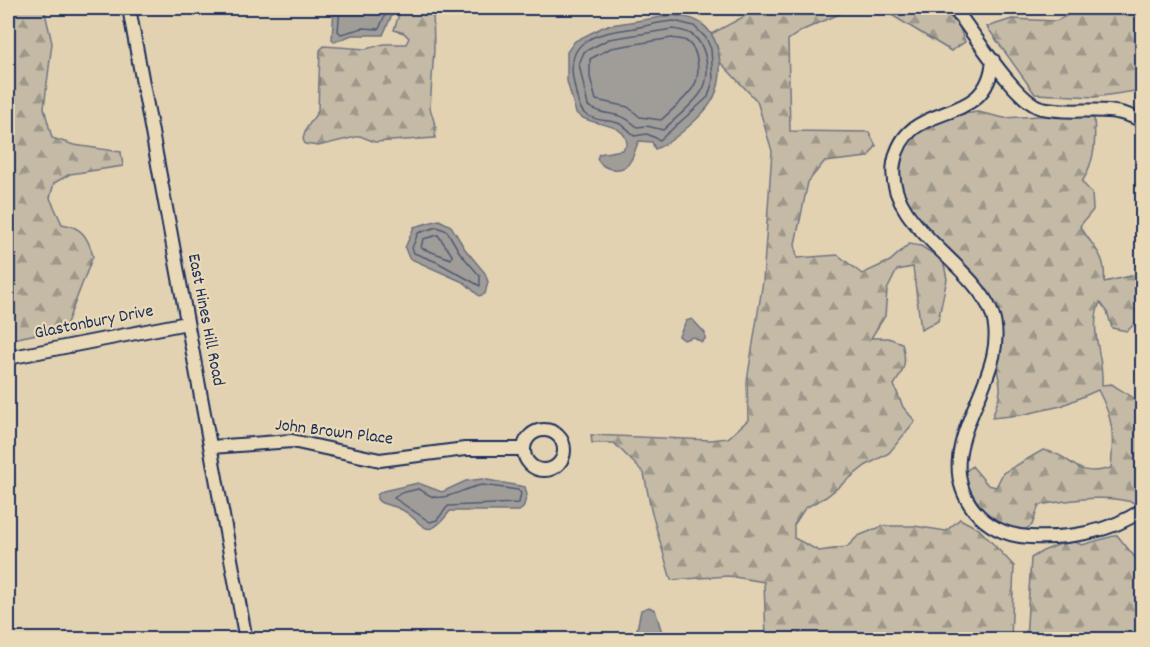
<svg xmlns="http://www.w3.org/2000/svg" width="1150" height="647" font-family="Dekko,sans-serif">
<defs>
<pattern id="forest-firs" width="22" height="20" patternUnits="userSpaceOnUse" patternTransform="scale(1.5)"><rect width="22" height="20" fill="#c4baa6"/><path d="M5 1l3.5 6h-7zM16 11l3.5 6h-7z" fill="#9e988a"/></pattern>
</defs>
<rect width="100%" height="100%" fill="#e2d2b2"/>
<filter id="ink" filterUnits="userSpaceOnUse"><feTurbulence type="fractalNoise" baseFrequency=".0167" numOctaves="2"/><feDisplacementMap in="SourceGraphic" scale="12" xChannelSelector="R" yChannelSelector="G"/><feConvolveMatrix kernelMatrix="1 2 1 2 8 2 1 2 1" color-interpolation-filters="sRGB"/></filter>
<g filter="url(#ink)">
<path fill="url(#forest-firs)" stroke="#707482" stroke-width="1.5" d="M 8,8 L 44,8 L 52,43 L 44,108 L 52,138 L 74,145 L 121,152 L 123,166 L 70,174 L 54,183 L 50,198 L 62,224 C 82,227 88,237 93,256 L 65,328 L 8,340 Z
M 401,8 L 433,8 L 434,49 L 430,108 L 436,128 L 435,138 L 375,142 L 360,136 L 318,146 L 305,144 L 303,139 L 306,129 L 318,111 L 320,50 L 324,46 L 366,49 L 384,44 L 406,44 L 409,38 L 404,33 L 394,30 Z
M 748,8 L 941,8 L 959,26 L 965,42 L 951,51 L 890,14 L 865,8 L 844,12 L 803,30 L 788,40 L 790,131 L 869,132 L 876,146 L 868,157 L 824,162 L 808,182 L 795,244 L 797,258 L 838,255 L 862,274 L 890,261 L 909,244 L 921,246 L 943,260 L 947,279 L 938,321 L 921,330 L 913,267 L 897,270 L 887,290 L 885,316 L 871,338 L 888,338 L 902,343 C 907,362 905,369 894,385 L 903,407 L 915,421 L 889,453 L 865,466 L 826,497 L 805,508 L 794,525 L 794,538 L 819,551 L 847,547 L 858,536 L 883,526 L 914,526 L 946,531 L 960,519 L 979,529 L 1014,566 L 1011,639 L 766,639 L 764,582 L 728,576 L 671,580 L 651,510 L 644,473 L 614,443 L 592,443 L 591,435 L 710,440 L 728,438 L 748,420 L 747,381 L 763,281 L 772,151 L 757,101 L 719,61 L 717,46 L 711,34 L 745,16 Z
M 1076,11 L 1142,14 L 1142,99 L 1135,91 L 1095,97 L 1035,94 L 987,27 L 1012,19 L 1056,21 Z
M 978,112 L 1004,118 L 1057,115 L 1094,118 C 1096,143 1095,160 1082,182 L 1092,193 L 1093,210 L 1080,226 C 1093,248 1107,255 1104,282 L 1135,275 L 1142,253 L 1142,317 L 1127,331 L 1112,328 L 1107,311 L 1100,302 C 1088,331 1104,355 1102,385 L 1112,384 C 1123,393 1134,395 1142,406 L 1142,502 L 1139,504 C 1105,493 1073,500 1039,505 L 1032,525 L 1023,531 C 1016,529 1006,528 999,525 C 986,519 966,487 964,473 L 972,466 L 988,485 L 996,487 L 1003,473 L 1043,450 C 1077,456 1071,479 1111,468 C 1114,435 1114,420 1098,390 L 1061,406 L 1021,415 L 992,418 C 995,408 1001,396 1000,387 C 1000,379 996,372 997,364 C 999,342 1005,318 991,297 C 965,257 869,201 906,145 C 922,122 952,115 978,112 Z
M 1117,535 L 1142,566 L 1142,639 L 1026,640 L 1031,558 L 1043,551 L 1070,540 L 1082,545 Z"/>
<path fill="#a09c98" stroke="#6b7081" stroke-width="1.5" d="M 334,8 L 395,8 L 383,35 L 352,35 L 334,42 L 332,39 Z
M 674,15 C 681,17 691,17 697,21 C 722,34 725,74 714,97 C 707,113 672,143 655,149 L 652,142 L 639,141 C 635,147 635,154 631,160 C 624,174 604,171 597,159 L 599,154 L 622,150 L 627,144 C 625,120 591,128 576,113 L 567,81 L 567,52 L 575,41 L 605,26 Z
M 439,220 L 451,226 L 465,249 L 485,273 L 488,282 L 485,294 L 479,296 L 465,283 L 409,258 L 405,248 L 414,227 Z
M 692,319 L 705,333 L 705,339 L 702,342 L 693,337 L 684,340 L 679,336 L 686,321 Z
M 482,479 L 525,487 L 527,495 L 523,508 L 519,511 L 450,511 C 423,547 424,518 398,508 C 390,504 382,506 377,499 L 377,495 L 383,491 L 418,483 L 442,492 L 466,481 Z
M 649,607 L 655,610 L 664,639 L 635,639 L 641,610 Z"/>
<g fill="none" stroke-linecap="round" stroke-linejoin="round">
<path stroke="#505b75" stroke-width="1.5" d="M 340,8 L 338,31 L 341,34 L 363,28 L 379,29 L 388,8
M 674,21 L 694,26 L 706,38 L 711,49 L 713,80 L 708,97 L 660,140 L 647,134 L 634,136 C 616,113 604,127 585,114 C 578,108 576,93 574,84 C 564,41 593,34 628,29 C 644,27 658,22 674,21 Z
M 673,29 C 678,30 686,31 691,34 C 708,45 712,78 700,94 C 690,107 675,119 663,130 L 647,126 L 637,127 C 617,108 608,119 588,106 L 579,64 L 584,52 L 609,39 Z
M 672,38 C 676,39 682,39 686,41 C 700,49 701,78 692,89 C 684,100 672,110 661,120 L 640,117 L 628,107 L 596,100 L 590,77 L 590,59 L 611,48 Z
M 437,227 L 447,231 L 460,253 L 480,276 L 480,286 L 437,262 L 414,253 L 412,248 L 418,233 Z
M 438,235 L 452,255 L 451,259 L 421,248 L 423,239 Z
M 482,485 L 518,490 L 521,493 L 519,503 L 448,506 L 437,520 L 430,522 L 394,498 L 401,493 L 418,489 C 423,491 427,494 431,496 C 446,502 465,487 482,485 Z"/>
<g stroke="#1b2f5e" stroke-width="16">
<path id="minor" d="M 129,8 L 246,640
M 954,8 C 972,30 1016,103 1042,108 C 1078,116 1107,102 1142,121
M 993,60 C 987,132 906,95 894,163 C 884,223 970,261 991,311 C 1017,375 923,446 974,510 C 988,527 1008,536 1030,537 C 1068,539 1111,532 1142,510
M 8,358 L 187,323
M524 450a20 20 0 1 1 40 0a20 20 0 1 1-40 0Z
M 211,447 L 292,441 L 380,460 L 465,449 L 524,449"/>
</g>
<use href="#minor" stroke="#ead9b6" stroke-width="12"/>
</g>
</g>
<g text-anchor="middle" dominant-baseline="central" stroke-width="4.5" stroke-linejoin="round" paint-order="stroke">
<g font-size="18" fill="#1b2f5e" stroke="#ead9b6">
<text transform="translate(205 320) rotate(79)">East Hines Hill Road</text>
<text transform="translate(94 323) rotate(-11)">Glastonbury Drive</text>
<text transform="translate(334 433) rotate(7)">John Brown Place</text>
</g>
</g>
<rect width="1150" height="647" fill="none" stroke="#ead9b6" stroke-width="30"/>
<rect x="15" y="15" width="1120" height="617" fill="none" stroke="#1b2f5e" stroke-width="2" filter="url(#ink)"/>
</svg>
